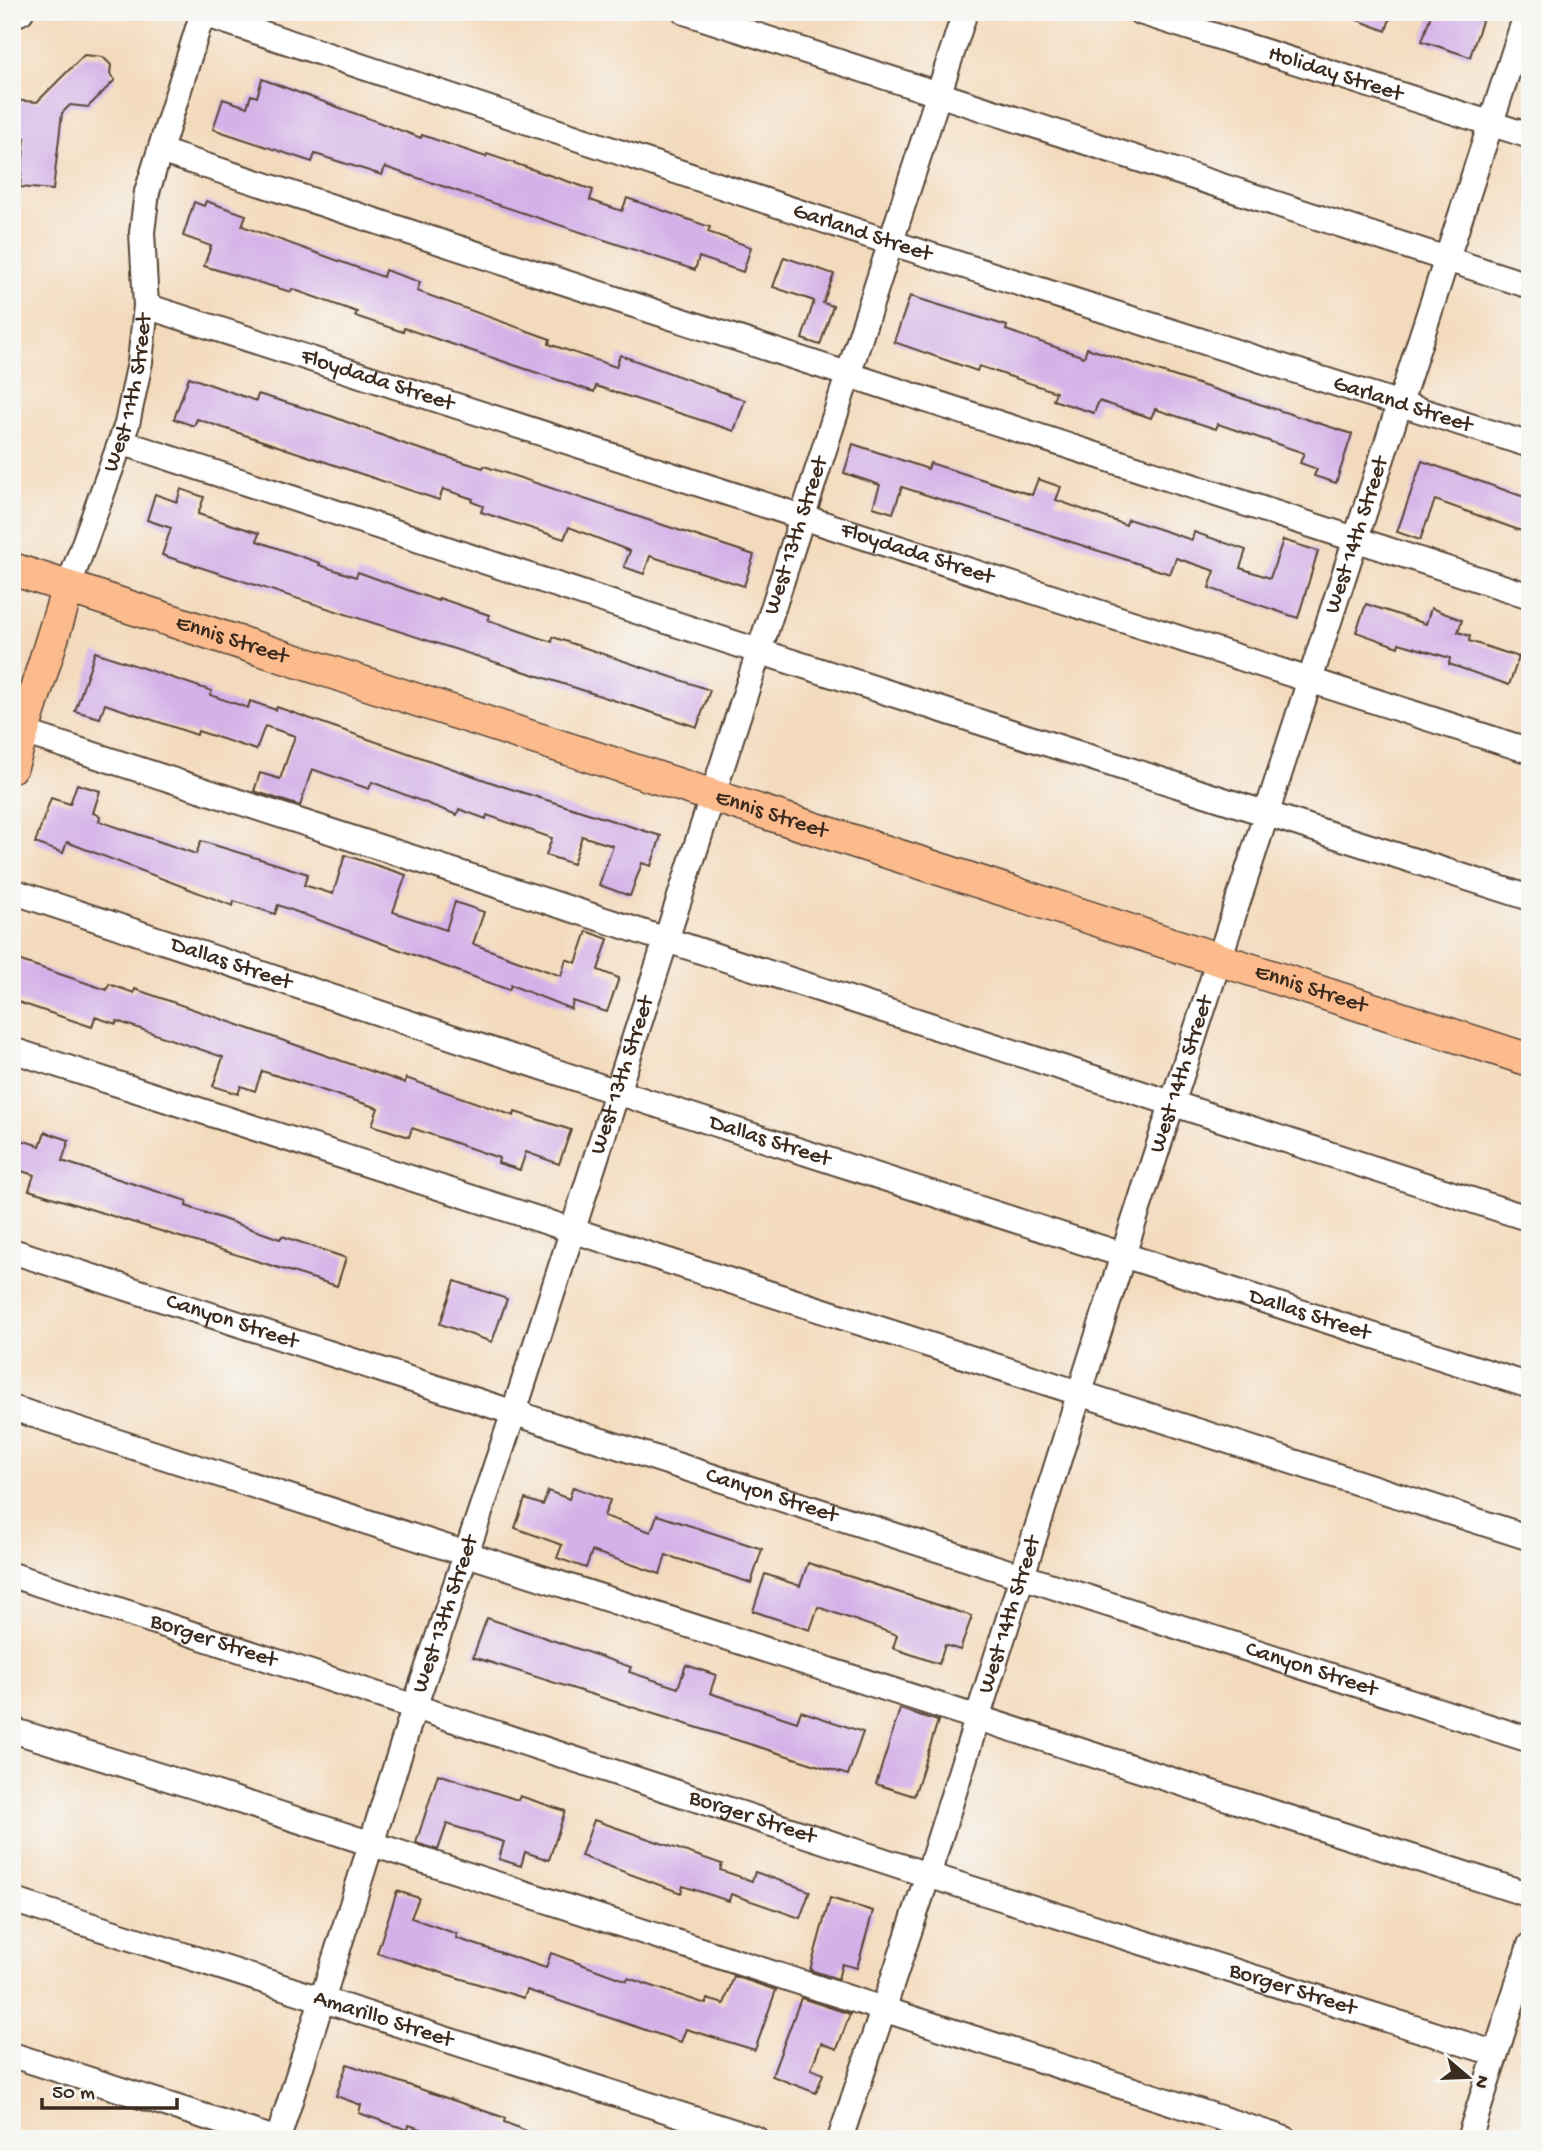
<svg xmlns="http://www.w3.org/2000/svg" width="1542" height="2151" font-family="'Gochi Hand',sans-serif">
<rect width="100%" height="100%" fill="#f6f6f2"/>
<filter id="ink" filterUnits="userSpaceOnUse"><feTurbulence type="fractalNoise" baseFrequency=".0143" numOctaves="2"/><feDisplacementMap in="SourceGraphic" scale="14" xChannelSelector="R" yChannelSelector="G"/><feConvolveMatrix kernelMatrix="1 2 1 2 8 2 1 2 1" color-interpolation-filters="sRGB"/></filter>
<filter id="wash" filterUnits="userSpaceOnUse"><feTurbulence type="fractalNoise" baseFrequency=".00686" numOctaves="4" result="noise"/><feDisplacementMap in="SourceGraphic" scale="28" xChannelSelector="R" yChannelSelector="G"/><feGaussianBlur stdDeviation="1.57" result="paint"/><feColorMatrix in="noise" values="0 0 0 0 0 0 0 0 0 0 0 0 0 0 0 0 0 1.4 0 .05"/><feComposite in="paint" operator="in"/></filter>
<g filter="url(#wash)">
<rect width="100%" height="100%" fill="#f4dabc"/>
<g id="blocks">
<path fill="#d4b1e8" d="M 1337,12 L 1392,12 L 1386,31 Z
M 1432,12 L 1485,12 L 1470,57 L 1422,41 Z
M 84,55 L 103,57 L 111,65 L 110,74 L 115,80 L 88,107 L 70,105 L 62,113 L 53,190 L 20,187 L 25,138 L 12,136 L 12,100 L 37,102 Z
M 262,79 L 421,138 L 422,135 L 486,157 L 487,154 L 593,190 L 590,200 L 622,211 L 627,198 L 710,227 L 708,232 L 751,247 L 743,272 L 699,257 L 695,270 L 385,167 L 382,175 L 315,154 L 312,162 L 213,129 L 223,99 L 247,107 L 251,95 L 257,97 Z
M 206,201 L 246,215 L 242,226 L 383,277 L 385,270 L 420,282 L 417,291 L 550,339 L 549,344 L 616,367 L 620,355 L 745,400 L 734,431 L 596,386 L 594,392 L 404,328 L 403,332 L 355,316 L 357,312 L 292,289 L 291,292 L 204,266 L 211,246 L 183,236 L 194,202 L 204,206 Z
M 784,257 L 834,274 L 823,303 L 833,306 L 820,345 L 802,339 L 814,301 L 773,287 Z
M 910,296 L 1007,326 L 1006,330 L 1084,357 L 1087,348 L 1352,434 L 1336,483 L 1314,476 L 1317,469 L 1300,463 L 1304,453 L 1218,424 L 1216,429 L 1155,409 L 1151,418 L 1099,401 L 1094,413 L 1053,400 L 1056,392 L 979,366 L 977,371 L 894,342 Z
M 189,377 L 256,401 L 258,394 L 331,416 L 410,446 L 483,468 L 484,466 L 754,555 L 744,586 L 650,556 L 644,574 L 624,567 L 630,551 L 569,527 L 564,539 L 481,512 L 483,506 L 472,502 L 473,499 L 443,489 L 439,500 L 197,419 L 194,426 L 174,419 Z
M 853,444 L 928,469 L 930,463 L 1032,495 L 1038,479 L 1061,487 L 1056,500 L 1126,525 L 1128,519 L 1192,540 L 1194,532 L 1246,550 L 1240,568 L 1270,578 L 1283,540 L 1318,551 L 1298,618 L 1209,588 L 1215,571 L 1176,558 L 1170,574 L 902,487 L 893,513 L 873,507 L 880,485 L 844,473 Z
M 1422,461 L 1530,499 L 1530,534 L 1435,500 L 1420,540 L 1397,532 Z
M 181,489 L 204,497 L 198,514 L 259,533 L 257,541 L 320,563 L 319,565 L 356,577 L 358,572 L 438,601 L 439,598 L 489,615 L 488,620 L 552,642 L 553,637 L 710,690 L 697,727 L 162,555 L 171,528 L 147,520 L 155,494 L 177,502 Z
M 1366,604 L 1426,624 L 1431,608 L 1462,620 L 1458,632 L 1470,636 L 1469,641 L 1519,657 L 1509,685 L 1449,664 L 1450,658 L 1399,643 L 1398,647 L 1356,632 Z
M 95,652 L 212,691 L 210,695 L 248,708 L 250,701 L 276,710 L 277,707 L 505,787 L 661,836 L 651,866 L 642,863 L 630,896 L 599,885 L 613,846 L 582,836 L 573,864 L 546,855 L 552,838 L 487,815 L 486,819 L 459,809 L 457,815 L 372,782 L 369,789 L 312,769 L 300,806 L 254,791 L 260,773 L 280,779 L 295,736 L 265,726 L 256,750 L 198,731 L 197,735 L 105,704 L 100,718 L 75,711 Z
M 77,784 L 100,791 L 93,813 L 100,816 L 99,821 L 196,854 L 201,841 L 270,862 L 308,874 L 304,885 L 333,894 L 345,855 L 406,875 L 393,912 L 446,930 L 455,902 L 484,912 L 473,944 L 561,976 L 566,959 L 576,963 L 587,931 L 608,939 L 598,970 L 619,978 L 607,1012 L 573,1001 L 571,1009 L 511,985 L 509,990 L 278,905 L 275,914 L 234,901 L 233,906 L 67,842 L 63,853 L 35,843 L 51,798 L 70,804 Z
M 12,958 L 107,990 L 109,984 L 134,993 L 135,989 L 405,1083 L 406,1078 L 514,1116 L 515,1112 L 571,1130 L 559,1164 L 526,1152 L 520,1170 L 498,1163 L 499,1158 L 412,1128 L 409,1137 L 372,1125 L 378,1108 L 262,1071 L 255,1091 L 241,1086 L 238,1094 L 213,1086 L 223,1057 L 117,1021 L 116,1024 L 95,1017 L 92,1027 L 12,1000 Z
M 45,1132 L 69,1140 L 62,1161 L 187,1201 L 186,1206 L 280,1239 L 282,1236 L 346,1258 L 337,1286 L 29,1190 L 34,1175 L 12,1168 L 12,1137 L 40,1146 Z
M 455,1281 L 507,1299 L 492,1342 L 440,1324 Z
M 573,1487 L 610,1500 L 604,1516 L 651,1532 L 657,1515 L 762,1549 L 751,1583 L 666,1555 L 660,1574 L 592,1551 L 586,1568 L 557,1558 L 562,1545 L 515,1528 L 525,1499 L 543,1505 L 548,1491 L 569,1499 Z
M 808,1563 L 972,1616 L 960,1650 L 945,1645 L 939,1664 L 893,1648 L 897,1635 L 818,1607 L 810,1630 L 753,1611 L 765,1574 L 800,1586 Z
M 487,1618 L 631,1667 L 629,1672 L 678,1688 L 686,1665 L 716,1675 L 710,1693 L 797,1722 L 801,1711 L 863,1732 L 848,1775 L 473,1657 Z
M 900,1709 L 938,1721 L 914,1796 L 876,1784 Z
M 438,1774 L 518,1800 L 520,1796 L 565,1811 L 549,1860 L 525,1852 L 521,1866 L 499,1859 L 504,1842 L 447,1824 L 438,1850 L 416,1843 Z
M 594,1820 L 722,1864 L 720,1870 L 752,1881 L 755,1872 L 810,1891 L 800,1918 L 731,1894 L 729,1901 L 683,1886 L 681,1893 L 581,1856 Z
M 397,1891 L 419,1898 L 411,1918 L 457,1934 L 456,1938 L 546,1968 L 551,1953 L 627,1981 L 628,1978 L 706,2004 L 707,1999 L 724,2004 L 734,1976 L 776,1990 L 755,2050 L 686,2029 L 681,2042 L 527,1990 L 524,1998 L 377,1953 Z
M 830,1898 L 873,1911 L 857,1968 L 842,1964 L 838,1979 L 810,1970 Z
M 801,1998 L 850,2014 L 837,2049 L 821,2043 L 811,2069 L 823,2074 L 816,2093 L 772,2076 Z
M 347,2064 L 505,2118 L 504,2122 L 546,2139 L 451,2139 L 409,2125 L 408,2130 L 359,2113 L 361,2105 L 336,2096 Z"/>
</g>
</g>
<g filter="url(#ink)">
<use href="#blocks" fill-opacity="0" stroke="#574436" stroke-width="2"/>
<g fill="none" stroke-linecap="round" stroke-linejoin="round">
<g stroke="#574436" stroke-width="28">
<g id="minor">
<path id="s1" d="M 198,12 L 892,243 L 1530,445"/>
<path d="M 685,12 L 1530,286"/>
<path id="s2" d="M 1140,12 L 1530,136"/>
<path d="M 12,16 L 21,12"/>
<path d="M 160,151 L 1530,596"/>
<path id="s3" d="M 146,306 L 1530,751"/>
<path d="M 121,442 L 758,651 L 1530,898"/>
<path id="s4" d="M 68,588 L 127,424 L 140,362 L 146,306 L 142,232 L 147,192 L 203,12"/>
<path d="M 23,732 L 1530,1219"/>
<path id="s5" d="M 12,891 L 617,1092 L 1530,1386"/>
<path d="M 12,1050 L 1530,1538"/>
<path id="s6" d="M 12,1251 L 1530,1740"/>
<path d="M 12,1408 L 1530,1895"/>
<path id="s7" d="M 12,1575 L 928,1875 L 1494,2053"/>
<path d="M 12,1730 L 199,1788 L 1285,2139"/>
<path id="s8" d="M 12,1900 L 756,2139"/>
<path d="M 12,2055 L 275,2139"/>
<path id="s9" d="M 278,2139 L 415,1705 L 514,1412 L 965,12"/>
<path id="s10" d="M 840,2139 L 928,1875 L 1123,1255 L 1527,12"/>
<path d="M 1469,2139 L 1530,1945"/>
</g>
</g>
<g stroke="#574436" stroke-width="35">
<g id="major">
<path id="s11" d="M 12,569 L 1530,1060"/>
<path d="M 12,766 L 68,588"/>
</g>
</g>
<use href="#minor" stroke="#fff" stroke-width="24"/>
<use href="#major" stroke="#fbbb8d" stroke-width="32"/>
</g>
</g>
<g text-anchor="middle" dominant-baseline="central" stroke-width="5" stroke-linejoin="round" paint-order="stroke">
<g font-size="23" fill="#3b2a1e" stroke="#f6f6f2">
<text stroke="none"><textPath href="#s2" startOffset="205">Holiday Street</textPath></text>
<text stroke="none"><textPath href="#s1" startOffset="700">Garland Street</textPath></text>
<text stroke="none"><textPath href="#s3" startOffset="243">Floydada Street</textPath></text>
<text stroke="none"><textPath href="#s4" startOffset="205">West 11th Street</textPath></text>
<text stroke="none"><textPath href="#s1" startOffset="1267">Garland Street</textPath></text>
<text stroke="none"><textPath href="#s10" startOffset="1685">West 14th Street</textPath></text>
<text stroke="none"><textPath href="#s9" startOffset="1685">West 13th Street</textPath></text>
<text stroke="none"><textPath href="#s3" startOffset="810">Floydada Street</textPath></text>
<text stroke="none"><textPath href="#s11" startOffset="231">Ennis Street</textPath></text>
<text stroke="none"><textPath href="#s11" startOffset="798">Ennis Street</textPath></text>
<text stroke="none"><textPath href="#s5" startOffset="231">Dallas Street</textPath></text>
<text stroke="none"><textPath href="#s11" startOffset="1365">Ennis Street</textPath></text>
<text stroke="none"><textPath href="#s10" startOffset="1118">West 14th Street</textPath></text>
<text stroke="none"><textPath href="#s9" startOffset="1118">West 13th Street</textPath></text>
<text stroke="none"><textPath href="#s5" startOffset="798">Dallas Street</textPath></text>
<text stroke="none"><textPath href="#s5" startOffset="1365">Dallas Street</textPath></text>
<text stroke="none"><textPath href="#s6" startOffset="231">Canyon Street</textPath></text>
<text stroke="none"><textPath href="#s6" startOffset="798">Canyon Street</textPath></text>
<text stroke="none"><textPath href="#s9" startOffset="551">West 13th Street</textPath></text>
<text stroke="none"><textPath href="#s10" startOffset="551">West 14th Street</textPath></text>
<text stroke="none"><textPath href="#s7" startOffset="212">Borger Street</textPath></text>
<text stroke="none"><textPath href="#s6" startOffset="1365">Canyon Street</textPath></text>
<text stroke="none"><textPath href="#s7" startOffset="779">Borger Street</textPath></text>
<text stroke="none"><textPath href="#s7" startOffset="1346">Borger Street</textPath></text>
<text stroke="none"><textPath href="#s8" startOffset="390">Amarillo Street</textPath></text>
</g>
</g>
<rect width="1542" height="2151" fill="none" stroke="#f6f6f2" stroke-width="42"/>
<g transform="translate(1468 2077) rotate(109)" stroke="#f6f6f2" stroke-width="5" paint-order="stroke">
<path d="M0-5L12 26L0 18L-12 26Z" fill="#3b2a1e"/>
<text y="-10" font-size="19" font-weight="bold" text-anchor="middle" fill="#3b2a1e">N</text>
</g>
<path d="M42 2098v10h135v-10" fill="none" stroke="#3b2a1e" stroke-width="3.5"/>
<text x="52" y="2098" font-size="21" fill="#3b2a1e" stroke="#f6f6f2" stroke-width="5" paint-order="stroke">50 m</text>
</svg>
